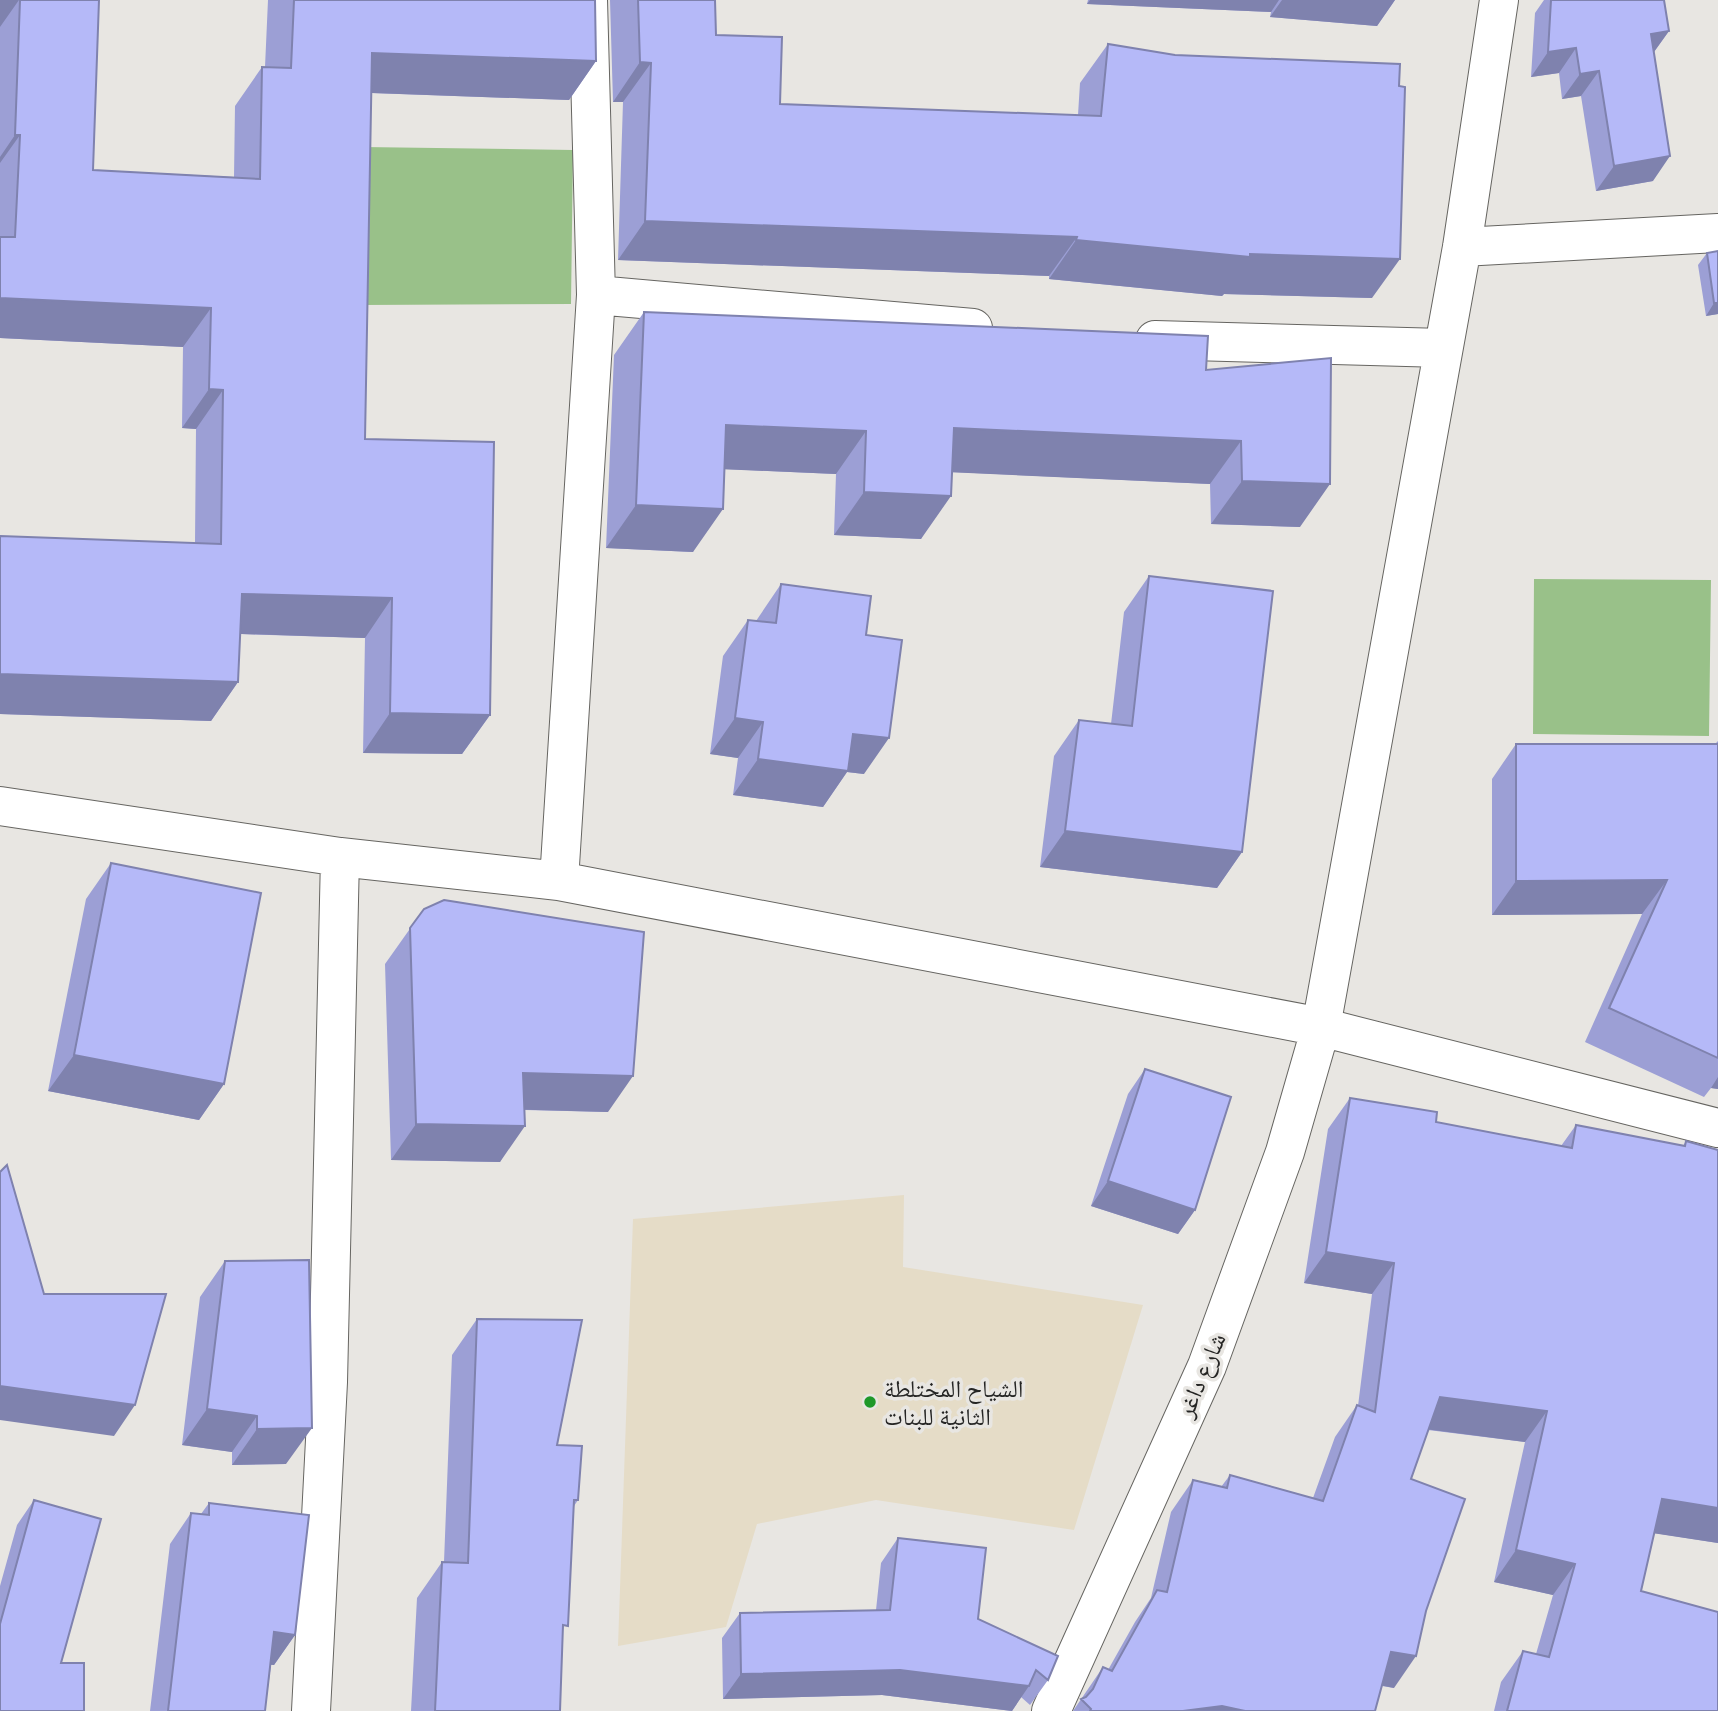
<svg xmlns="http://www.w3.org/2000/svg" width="1718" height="1711" font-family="Merriweather,'Noto Naskh Arabic',serif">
<rect width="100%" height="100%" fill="#e8e6e2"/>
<path fill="#e5dcc7" d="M 904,1195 L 903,1267 L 1143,1305 L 1074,1530 L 876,1500 L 757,1524 L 726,1627 L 618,1646 L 633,1219 Z"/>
<path fill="#99c189" d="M 363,147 L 573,150 L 571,304 L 360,305 Z
M 1534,579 L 1711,580 L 1709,736 L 1533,734 Z"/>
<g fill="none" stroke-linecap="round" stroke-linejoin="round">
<g stroke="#666561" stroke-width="40">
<path id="minor" d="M 1462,247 L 1718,233
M 596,295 L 973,328
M 1155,340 L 1443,348
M 0,806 L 340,857 L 559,881 L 1321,1027 L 1718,1128
M 559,881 L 596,295 L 588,0
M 311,1711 L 328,1382 L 340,857
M 1051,1711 L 1207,1366 L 1285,1152 L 1321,1027 L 1462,247 L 1499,0"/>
</g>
<use href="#minor" stroke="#fff" stroke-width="38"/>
</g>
<path fill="#9c9fd5" d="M 0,0 L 99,0 L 93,170 L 234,177 L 235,106 L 262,67 L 265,67 L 268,0 L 595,0 L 596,61 L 569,100 L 371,93 L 365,439 L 490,715 L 462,754 L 363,753 L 365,638 L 240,634 L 238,682 L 211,721 L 0,714 L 0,536 L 195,543 L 196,429 L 182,428 L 183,347 L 0,338 Z
M 610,0 L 715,0 L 716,35 L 780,104 L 1078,115 L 1080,83 L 1108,44 L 1372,298 L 1224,294 L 1222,296 L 1049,279 L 1049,276 L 618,260 L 623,102 L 613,102 Z
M 1088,0 L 1395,0 L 1377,26 L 1270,17 L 1271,12 L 1087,4 Z
M 1544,0 L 1664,0 L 1669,31 L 1654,52 L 1653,181 L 1596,191 L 1581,96 L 1562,99 L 1559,73 L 1531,77 L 1535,13 Z
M 1707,253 L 1718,314 L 1706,316 L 1698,265 Z
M 644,312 L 1206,370 L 1300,527 L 1211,524 L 1210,484 L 952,472 L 921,539 L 834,535 L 836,474 L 724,469 L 693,552 L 606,548 L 614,355 Z
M 1149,576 L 1242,852 L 1217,888 L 1040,867 L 1054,756 L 1079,720 L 1111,724 L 1124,612 Z
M 781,584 L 866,635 L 864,774 L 847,772 L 823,807 L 733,795 L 738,758 L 710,754 L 723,656 L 748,620 L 756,621 Z
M 1718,741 L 1718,1089 L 1711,1088 L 1704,1097 L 1585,1042 L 1642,914 L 1492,915 L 1492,779 L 1516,744 L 1715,744 Z
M 111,863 L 224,1084 L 199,1120 L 48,1091 L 86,899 Z
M 424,909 L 608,1112 L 525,1110 L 500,1162 L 391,1160 L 385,964 Z
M 1145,1069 L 1195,1210 L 1178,1234 L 1091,1206 L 1128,1094 Z
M 1350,1098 L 1436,1122 L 1561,1146 L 1576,1125 L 1683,1146 L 1686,1141 L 1718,1150 L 1718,1543 L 1654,1533 L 1641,1591 L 1718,1711 L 1494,1711 L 1501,1682 L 1523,1651 L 1536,1654 L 1553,1595 L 1494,1582 L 1525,1442 L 1428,1430 L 1411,1479 L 1394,1688 L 1382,1686 L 1375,1711 L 1073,1711 L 1103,1667 L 1108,1670 L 1135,1622 L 1151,1598 L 1171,1512 L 1193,1480 L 1221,1487 L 1230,1475 L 1313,1498 L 1335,1437 L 1357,1405 L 1358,1406 L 1372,1294 L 1304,1283 L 1328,1129 Z
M 225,1261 L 286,1464 L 232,1465 L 232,1452 L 182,1445 L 200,1297 Z
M 477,1319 L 557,1445 L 578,1500 L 574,1506 L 563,1632 L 560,1711 L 411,1711 L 417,1598 L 442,1562 L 444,1562 L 452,1355 Z
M 34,1500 L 61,1663 L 0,1711 L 0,1586 L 17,1525 Z
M 209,1503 L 295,1635 L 274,1665 L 271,1665 L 265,1711 L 150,1711 L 170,1544 L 191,1513 L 201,1514 Z
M 898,1538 L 978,1619 L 1048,1680 L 1030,1705 L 1021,1697 L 1012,1711 L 882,1695 L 723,1699 L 722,1638 L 740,1613 L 876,1610 L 881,1563 Z"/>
<path fill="#7f82ae" d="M 0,0 L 19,0 L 0,27 Z
M 1090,0 L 1279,0 L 1271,12 L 1087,4 Z
M 1282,0 L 1395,0 L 1377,26 L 1270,17 Z
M 1669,31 L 1651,56 L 1651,34 Z
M 1576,48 L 1559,73 L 1531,77 L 1548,52 Z
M 372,53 L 596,61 L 569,100 L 345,92 Z
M 640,62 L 651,63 L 623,102 L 613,102 Z
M 1599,71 L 1581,96 L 1562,99 L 1580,74 Z
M 15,135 L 20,135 L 0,163 L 0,157 Z
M 1670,156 L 1653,181 L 1596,191 L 1614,166 Z
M 645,221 L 1077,237 L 1049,276 L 618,260 Z
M 1076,240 L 1250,254 L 1400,259 L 1372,298 L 1224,294 L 1222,296 L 1049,279 Z
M 0,298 L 211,308 L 183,347 L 0,338 Z
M 1714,303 L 1718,303 L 1718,314 L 1706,316 Z
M 209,389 L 223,390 L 196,429 L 182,428 Z
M 726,425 L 866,431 L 836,474 L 696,468 Z
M 954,428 L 1241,441 L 1210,484 L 924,471 Z
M 1242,481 L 1330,484 L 1300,527 L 1211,524 Z
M 864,492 L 951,496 L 921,539 L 834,535 Z
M 636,505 L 723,509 L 693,552 L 606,548 Z
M 242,594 L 392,598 L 365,638 L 214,633 Z
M 0,674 L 238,682 L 211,721 L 0,714 Z
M 390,713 L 490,715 L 462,754 L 363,753 Z
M 735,718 L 763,722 L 738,758 L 710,754 Z
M 853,734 L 889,738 L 864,774 L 847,772 L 823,807 L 733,795 L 758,759 Z
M 1065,831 L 1242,852 L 1217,888 L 1040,867 Z
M 1667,880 L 1642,914 L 1492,915 L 1516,881 Z
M 74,1055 L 224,1084 L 199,1120 L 48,1091 Z
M 523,1073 L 633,1076 L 608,1112 L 497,1109 Z
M 1718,1077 L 1718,1089 L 1711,1088 Z
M 416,1124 L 525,1126 L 500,1162 L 391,1160 Z
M 1108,1181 L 1195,1210 L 1178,1234 L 1091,1206 Z
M 1326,1252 L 1394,1263 L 1372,1294 L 1304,1283 Z
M 0,1386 L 135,1405 L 114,1436 L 0,1420 Z
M 1440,1397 L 1547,1411 L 1525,1442 L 1417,1428 Z
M 207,1409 L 257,1416 L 232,1452 L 182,1445 Z
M 312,1428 L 286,1464 L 232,1465 L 257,1429 Z
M 1662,1499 L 1718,1508 L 1718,1543 L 1639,1531 Z
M 1516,1550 L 1575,1564 L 1553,1595 L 1494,1582 Z
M 274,1632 L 295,1635 L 274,1665 L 253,1663 Z
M 1391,1652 L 1416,1656 L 1394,1688 L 1369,1683 Z
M 900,1670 L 1029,1686 L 1012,1711 L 882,1695 L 723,1699 L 741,1674 Z
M 1222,1706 L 1245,1711 L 1183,1711 Z"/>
<path fill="#b5b9f8" stroke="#7f82ae" stroke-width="2" d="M 20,0 L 99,0 L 93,170 L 260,179 L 262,67 L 291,68 L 294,0 L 595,0 L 596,61 L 372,53 L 365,439 L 494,442 L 490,715 L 390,713 L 392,598 L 242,594 L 238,682 L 0,674 L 0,536 L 221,544 L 223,390 L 209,389 L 211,308 L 0,298 L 0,237 L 15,237 L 20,135 L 15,135 Z
M 638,0 L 715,0 L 716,35 L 782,37 L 780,104 L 1101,116 L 1108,44 L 1175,55 L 1400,64 L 1399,86 L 1405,87 L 1400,259 L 1250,254 L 1250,257 L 1076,240 L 1077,237 L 645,221 L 651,63 L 640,62 Z
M 1551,0 L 1664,0 L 1669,31 L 1651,34 L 1670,156 L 1614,166 L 1599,71 L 1580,74 L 1576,48 L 1548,52 Z
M 1718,251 L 1718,303 L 1714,303 L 1707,253 Z
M 644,312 L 1208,336 L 1206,370 L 1331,358 L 1330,484 L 1242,481 L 1241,441 L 954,428 L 951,496 L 864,492 L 866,431 L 726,425 L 723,509 L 636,505 Z
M 1149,576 L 1273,591 L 1242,852 L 1065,831 L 1079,720 L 1132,726 Z
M 781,584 L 871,596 L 866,635 L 902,640 L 889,738 L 853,734 L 848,771 L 758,759 L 763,722 L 735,718 L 748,620 L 776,623 Z
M 1516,744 L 1718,744 L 1718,1058 L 1609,1008 L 1667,880 L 1516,881 Z
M 111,863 L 261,893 L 224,1084 L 74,1055 Z
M 444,900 L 644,932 L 633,1076 L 523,1073 L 525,1126 L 416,1124 L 410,928 L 424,909 Z
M 1145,1069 L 1231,1097 L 1195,1210 L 1108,1181 Z
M 1350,1098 L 1437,1112 L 1436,1122 L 1572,1148 L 1576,1125 L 1685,1146 L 1686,1141 L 1718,1150 L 1718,1508 L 1662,1499 L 1641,1591 L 1718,1612 L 1718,1711 L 1507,1711 L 1523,1651 L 1549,1657 L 1575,1564 L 1516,1550 L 1547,1411 L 1440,1397 L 1411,1479 L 1465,1499 L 1426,1611 L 1416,1656 L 1391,1652 L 1375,1711 L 1245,1711 L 1222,1706 L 1183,1711 L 1090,1711 L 1091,1709 L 1081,1699 L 1086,1697 L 1093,1689 L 1103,1667 L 1112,1671 L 1157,1590 L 1167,1592 L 1193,1480 L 1227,1488 L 1230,1475 L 1323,1501 L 1357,1405 L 1375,1412 L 1394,1263 L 1326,1252 Z
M 7,1165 L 44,1294 L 166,1294 L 135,1405 L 0,1386 L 0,1172 Z
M 309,1260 L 312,1428 L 257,1429 L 257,1416 L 207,1409 L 225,1261 Z
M 477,1319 L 582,1320 L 557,1445 L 582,1446 L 578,1500 L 574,1500 L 568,1626 L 563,1625 L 560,1711 L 435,1711 L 442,1562 L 468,1563 Z
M 34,1500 L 101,1519 L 61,1663 L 84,1663 L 84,1711 L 0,1711 L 0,1624 Z
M 209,1503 L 309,1515 L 295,1635 L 274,1632 L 265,1711 L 168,1711 L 191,1513 L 209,1515 Z
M 898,1538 L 986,1548 L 978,1619 L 1058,1656 L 1048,1680 L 1036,1670 L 1029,1686 L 900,1670 L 741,1674 L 740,1613 L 890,1610 Z"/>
<circle fill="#1e9829" stroke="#e8e6e2" stroke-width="2.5" cx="870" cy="1402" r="7"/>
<g text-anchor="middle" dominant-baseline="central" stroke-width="7" stroke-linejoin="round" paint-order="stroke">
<g font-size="24" fill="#252524" stroke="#e8e6e2">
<text transform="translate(1201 1375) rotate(-67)">شارع داغر</text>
</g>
<g font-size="24" fill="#252524" stroke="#e8e6e2" text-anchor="start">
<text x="884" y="1388">الشياح المختلطة<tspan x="884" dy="28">الثانية للبنات</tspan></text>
</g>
</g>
</svg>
